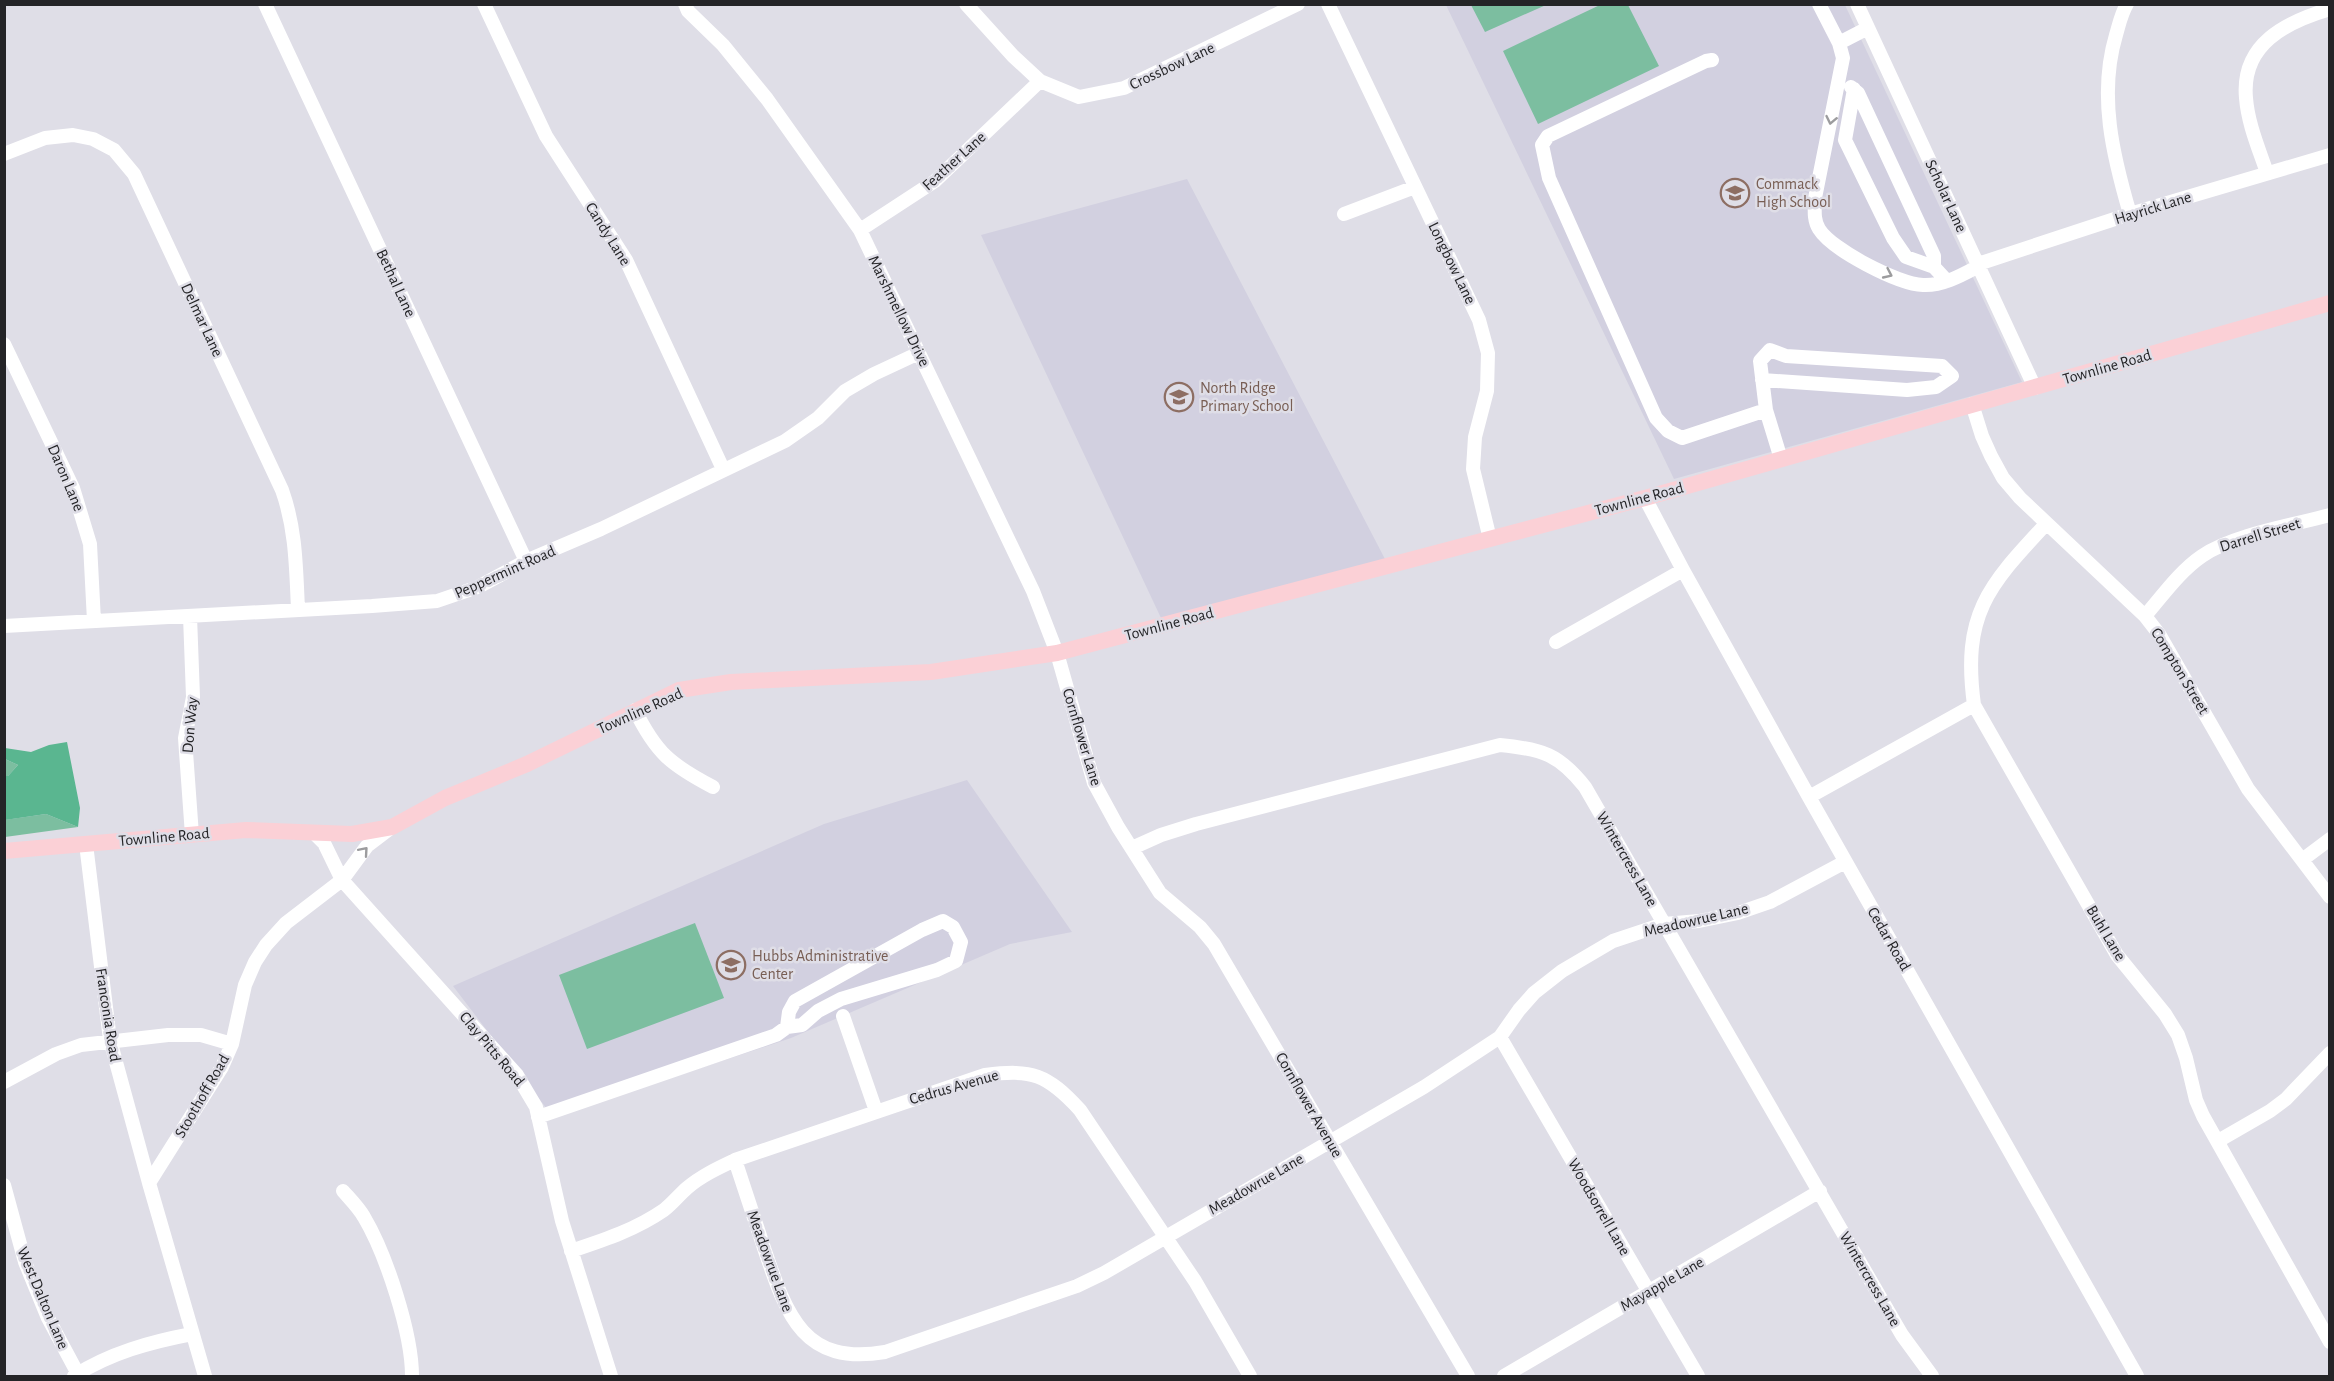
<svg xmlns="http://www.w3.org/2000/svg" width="2334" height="1381" font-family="'Alegreya Sans',sans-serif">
<rect width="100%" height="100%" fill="#dfdee7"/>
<path fill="#d2d0e0" d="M 1446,5 L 1845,5 L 2022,382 L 1674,479 Z
M 1187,179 L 1385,559 L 1161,618 L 981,235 Z
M 967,780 L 1072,932 L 1010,944 L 791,1038 L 553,1117 L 453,986 L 824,824 Z"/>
<path fill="#7cbea0" d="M 1602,4 L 1628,5 L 1659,66 L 1538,124 L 1503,51 Z
M 1471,5 L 1546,5 L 1485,32 Z
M 5,759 L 18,765 L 8,776 L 5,776 Z
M 46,814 L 78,827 L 5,837 L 4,820 Z
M 695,923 L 724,998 L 587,1049 L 559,975 Z"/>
<path fill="#5ab690" d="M 67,742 L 80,808 L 78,827 L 46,814 L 5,820 L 5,776 L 8,776 L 18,765 L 5,759 L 5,748 L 31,752 L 49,745 Z"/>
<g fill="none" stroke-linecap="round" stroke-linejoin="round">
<path stroke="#fff" stroke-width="14" d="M 265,4 L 526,561
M 484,4 L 546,136 L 626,260 L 723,469
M 685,4 L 688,11 L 723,45 L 767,99 L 860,230 L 1033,591 L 1057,653 L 1094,783 L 1118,827 L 1160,893 L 1200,927 L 1214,944 L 1468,1376
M 966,4 L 1013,56 L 1040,81 L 1079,97 L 1124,88 L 1298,4
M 1328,4 L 1479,320 L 1488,353 L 1487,391 L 1475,437 L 1473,469 L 1490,539
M 1819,4 L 1839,43 L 1843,58 L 1815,198 C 1815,209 1813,219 1819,229 C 1832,250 1898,284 1923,285 C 1943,286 1962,275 1979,266
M 1857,4 L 2035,388
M 2127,4 C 2121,14 2119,25 2116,35 C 2098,95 2113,156 2130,214
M 1839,43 L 1868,28
M 1712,60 L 1706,61 L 1548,136 L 1542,145 L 1549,178 L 1656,418 L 1668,431 L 1682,438 L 1766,410
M 1851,87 L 1858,93 L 1934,256 L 1934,267
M 1854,89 L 1845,140 L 1893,238 L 1906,257 L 1934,267 L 1947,281
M 4,154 L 45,138 L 73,135 L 93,139 L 114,150 L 134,174 L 282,490 C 296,529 296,568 298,609
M 2267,173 C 2259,149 2248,124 2246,98 C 2241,44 2286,22 2330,9
M 1344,214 L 1415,187
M 860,230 L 935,181 L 1040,81
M 1978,264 L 2130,214 L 2330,155
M 4,344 L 73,488 L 90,544 L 94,621
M 1762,380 L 1907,390 L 1936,387 L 1952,376 L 1942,366 L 1786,356 L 1770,350 L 1760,361 L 1766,410 L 1781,459
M 1972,404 L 1982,436 L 1991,456 L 2003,478 L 2020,498 L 2145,616 L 2159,634 L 2248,789 L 2330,897
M 1645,498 L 1683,570 L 1809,797 L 2137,1376
M 2046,524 C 1987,587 1962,615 1974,705 L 2117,955 L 2165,1014 L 2178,1035 L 2186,1058 L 2196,1100 L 2203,1116 L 2330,1342
M 190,616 L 193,697 L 185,738 L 192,835
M 2145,616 C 2163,595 2180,571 2202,556 C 2232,535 2293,525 2330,515
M 4,626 L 372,606 L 437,601 L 478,587 L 526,561 L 601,529 L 785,441 L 818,418 L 845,391 L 874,374 L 919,353
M 1556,642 L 1683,570
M 635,710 C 656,753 671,765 713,787
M 1809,797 L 1974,705
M 314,833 L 324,843 L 342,880 L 517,1075 L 536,1107 L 562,1221 L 611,1376
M 86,844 L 110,1040 L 149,1183
M 1132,848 L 1161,835 L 1196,824 L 1500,745 C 1542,749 1559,754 1585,787 L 1902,1335 L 1932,1376
M 2302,860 L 2330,839
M 843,1016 L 876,1111
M 1500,1037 L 1698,1376
M 4,1082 L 56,1054 L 81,1045 L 168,1035 L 201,1035 L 232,1044
M 538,1117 L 776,1035 L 787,1027 L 789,1012 L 795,1001 L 922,930 L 943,921 L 953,927 L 961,942 L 956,961 L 937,970 L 841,999 L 818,1011 L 802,1025 L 787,1027
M 2218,1141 L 2270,1111 L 2286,1099 L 2330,1053
M 735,1160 C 745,1190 755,1221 765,1251 C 787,1316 804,1366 885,1352 L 1077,1286 L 1104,1273 L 1424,1087 L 1500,1037 L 1519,1010 L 1534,993 L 1562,971 L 1613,941 L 1664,924 L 1699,921 L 1738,913 L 1770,902 L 1845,862
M 4,1185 L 25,1262 L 48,1318 L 78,1374
M 343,1191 C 350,1199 359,1208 364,1217 C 386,1254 412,1333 412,1376
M 571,1251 C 604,1240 635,1230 664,1210 C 672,1204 679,1195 687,1188 C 701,1176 718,1168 735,1160 L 985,1075 C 1032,1069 1047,1074 1080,1110 L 1195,1281 L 1250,1376
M 74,1376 C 110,1353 150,1342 192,1334
M 205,1376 L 149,1183 L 222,1067 L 232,1044 L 245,985 L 255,962 L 266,945 L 286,923 L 342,880 L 367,846 L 392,827
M 1504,1376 L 1820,1191"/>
<path stroke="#fbd0d6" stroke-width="16" d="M 4,851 L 246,830 L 352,834 L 392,827 L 445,798 L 527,764 L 679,690 L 731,682 L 931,672 L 1057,653 L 1645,498 L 2330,303"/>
</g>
<defs><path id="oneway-chevron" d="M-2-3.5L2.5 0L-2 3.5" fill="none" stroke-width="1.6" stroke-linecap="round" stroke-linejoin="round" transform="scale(1.5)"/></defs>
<g stroke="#9c9c9e">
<use href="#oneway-chevron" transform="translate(1831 120) rotate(102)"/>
<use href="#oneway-chevron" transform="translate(1888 274) rotate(25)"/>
<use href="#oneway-chevron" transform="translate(364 851) rotate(-49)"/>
</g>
<defs>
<g id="school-ring" transform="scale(1.5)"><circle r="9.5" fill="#dfdee7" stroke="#8d6e63" stroke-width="1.5"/><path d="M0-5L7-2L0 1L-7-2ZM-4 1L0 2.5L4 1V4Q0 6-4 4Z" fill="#8d6e63"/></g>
</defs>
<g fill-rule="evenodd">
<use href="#school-ring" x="1735" y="193"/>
<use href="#school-ring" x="1179" y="397"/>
<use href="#school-ring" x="731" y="965"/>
</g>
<g text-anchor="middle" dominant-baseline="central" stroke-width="5" stroke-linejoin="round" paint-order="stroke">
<g font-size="16" fill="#242427" stroke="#dfdee7">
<text transform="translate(1172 66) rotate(-25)">Crossbow Lane</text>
<text transform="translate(954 161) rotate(-42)">Feather Lane</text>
<text transform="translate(1946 196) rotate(65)">Scholar Lane</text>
<text transform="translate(2153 208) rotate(-17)">Hayrick Lane</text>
<text transform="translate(608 234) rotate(58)">Candy Lane</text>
<text transform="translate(1452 263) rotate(64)">Longbow Lane</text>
<text transform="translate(396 283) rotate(65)">Bethal Lane</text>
<text transform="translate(899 311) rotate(64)">Marshmellow Drive</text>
<text transform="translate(202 320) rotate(65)">Delmar Lane</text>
<text transform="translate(2107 367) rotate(-16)">Townline Road</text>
<text transform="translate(66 478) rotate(67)">Daron Lane</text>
<text transform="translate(1639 499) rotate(-15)">Townline Road</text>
<text transform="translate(2260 535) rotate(-17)">Darrell Street</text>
<text transform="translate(505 572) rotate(-24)">Peppermint Road</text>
<text transform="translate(1169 624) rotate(-15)">Townline Road</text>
<text transform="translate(2180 671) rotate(59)">Compton Street</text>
<text transform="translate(640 711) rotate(-24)">Townline Road</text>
<text transform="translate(190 725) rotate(-85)">Don Way</text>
<text transform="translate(1082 737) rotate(73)">Cornflower Lane</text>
<text transform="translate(164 837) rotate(-5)">Townline Road</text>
<text transform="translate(1627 859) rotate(60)">Wintercress Lane</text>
<text transform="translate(1696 920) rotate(-13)">Meadowrue Lane</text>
<text transform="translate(2106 933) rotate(59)">Buhl Lane</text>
<text transform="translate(1889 939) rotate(60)">Cedar Road</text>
<text transform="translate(108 1015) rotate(81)">Franconia Road</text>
<text transform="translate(492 1049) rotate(50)">Clay Pitts Road</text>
<text transform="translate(954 1087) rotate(-16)">Cedrus Avenue</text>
<text transform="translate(202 1096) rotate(-60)">Stoothoff Road</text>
<text transform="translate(1309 1105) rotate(60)">Cornflower Avenue</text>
<text transform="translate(1256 1184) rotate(-30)">Meadowrue Lane</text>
<text transform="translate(1599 1207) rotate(60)">Woodsorrell Lane</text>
<text transform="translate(770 1261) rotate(70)">Meadowrue Lane</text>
<text transform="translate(1870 1279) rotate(60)">Wintercress Lane</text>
<text transform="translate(1662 1284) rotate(-30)">Mayapple Lane</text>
<text transform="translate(43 1298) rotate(67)">West Dalton Lane</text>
</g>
<g font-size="16" fill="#785e54" stroke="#dfdee7" text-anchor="start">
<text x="1756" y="184">Commack<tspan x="1756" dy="18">High School</tspan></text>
<text x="1200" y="388">North Ridge<tspan x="1200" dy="18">Primary School</tspan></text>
<text x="752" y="956">Hubbs Administrative<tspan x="752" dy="18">Center</tspan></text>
</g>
</g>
<rect width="2334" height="1381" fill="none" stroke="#242427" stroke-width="12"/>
</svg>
